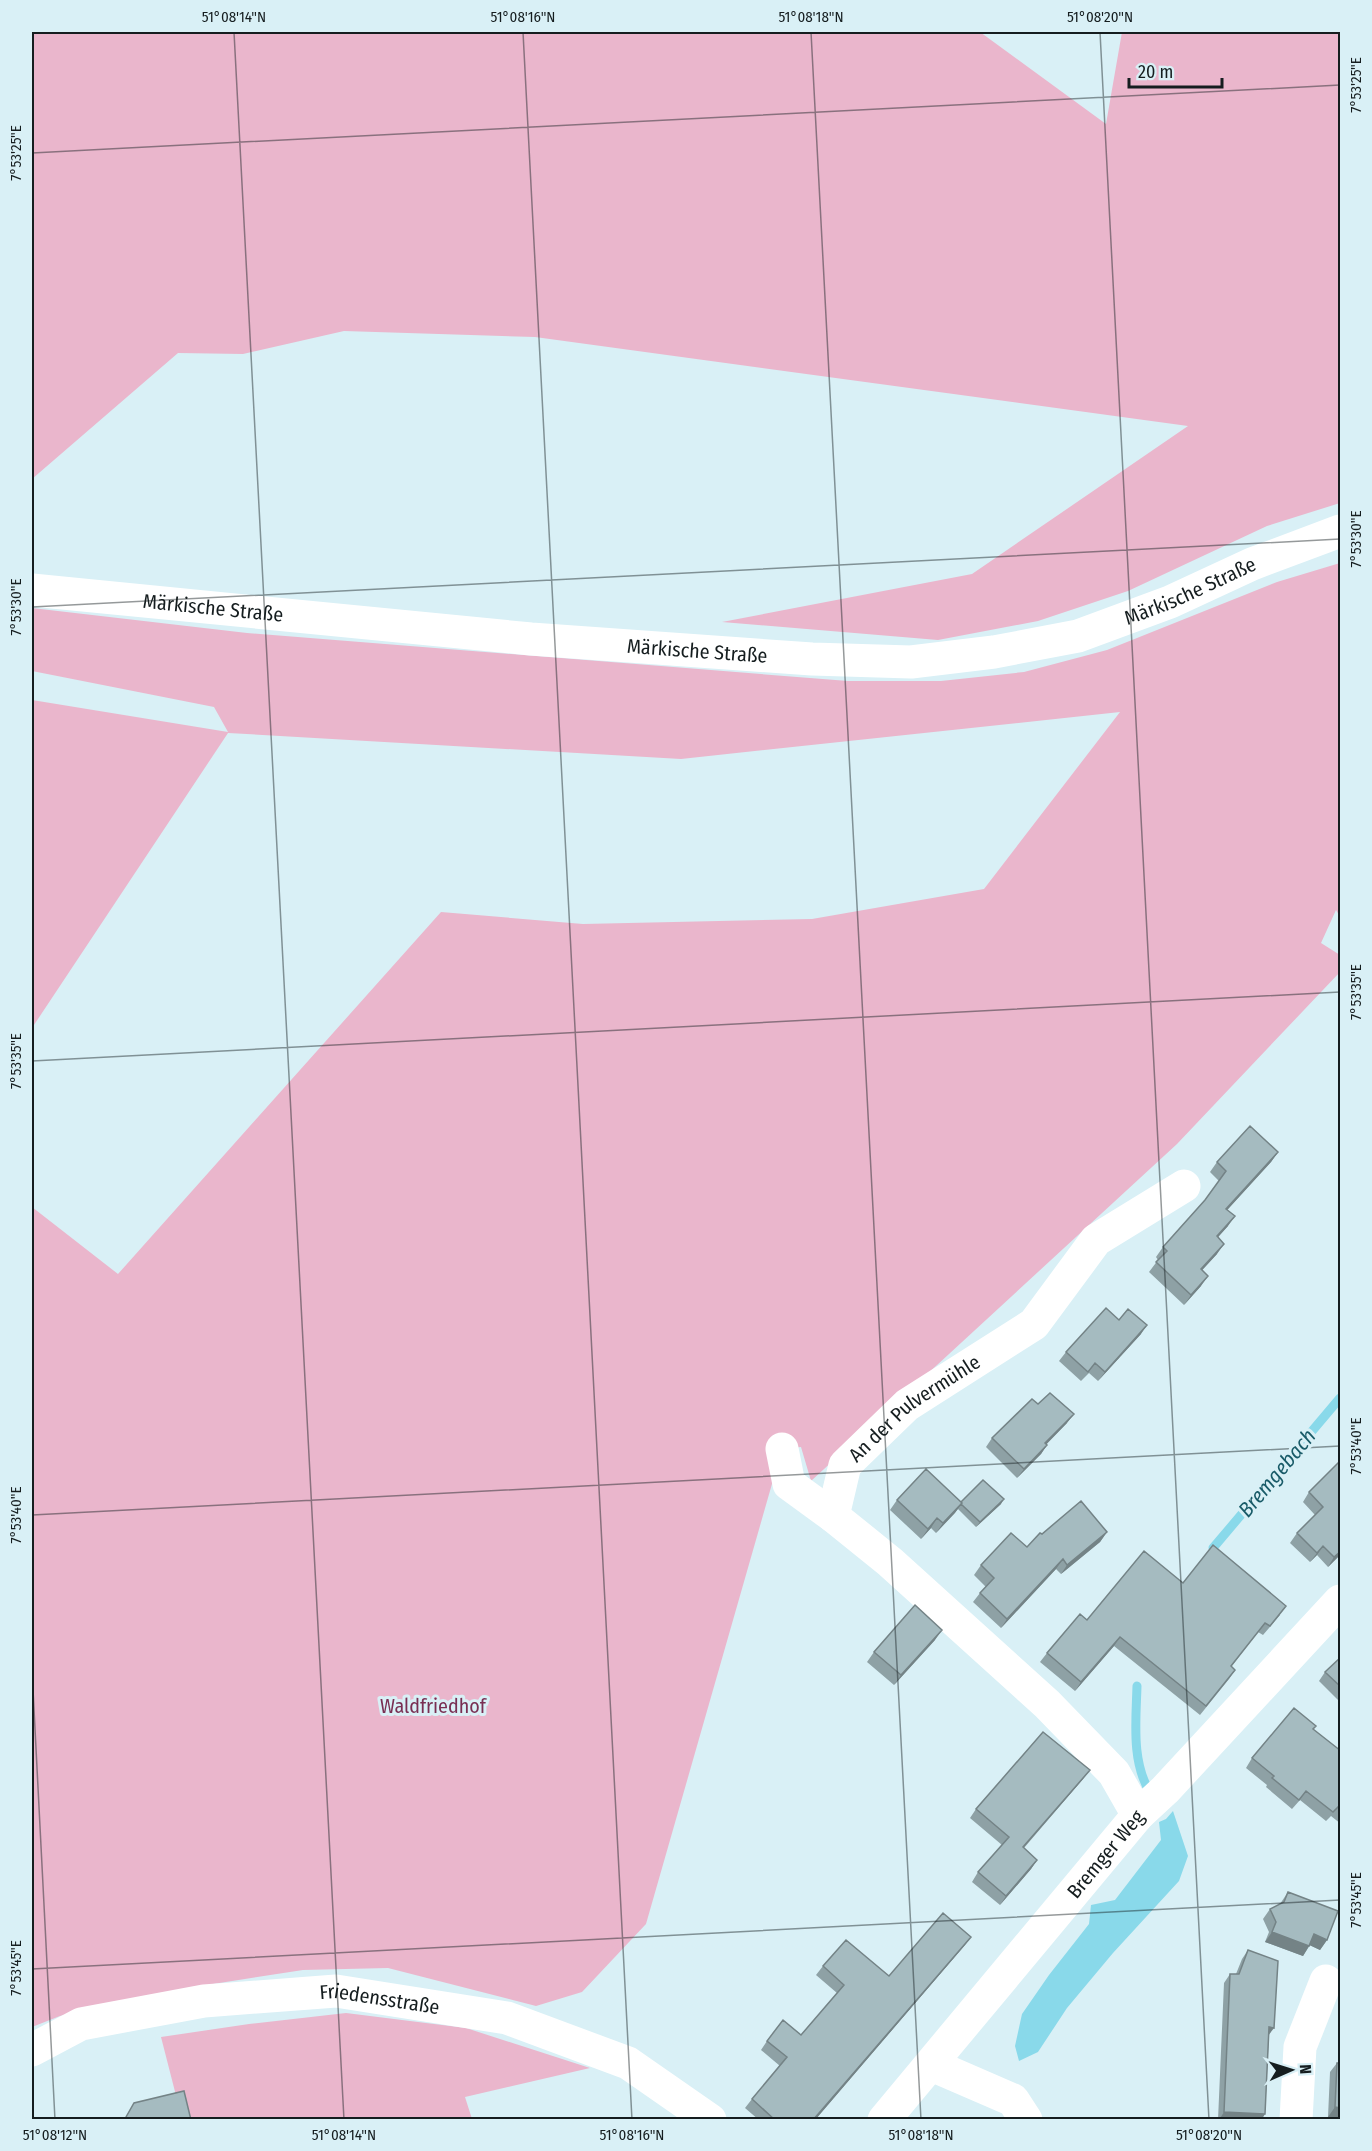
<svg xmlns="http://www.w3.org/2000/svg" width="1372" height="2151" font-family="'Fira Sans Condensed',sans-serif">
<rect width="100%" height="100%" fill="#d9f0f6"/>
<path fill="#eab6cc" d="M 32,32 L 980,32 L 1106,124 L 1122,32 L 1340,32 L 1340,503 L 1267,526 L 1128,591 L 1038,621 L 938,640 L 722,622 L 972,574 L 1188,426 L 535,337 L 344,331 L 243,354 L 178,353 L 32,479 Z
M 1340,563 L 1340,917 L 1336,910 L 1321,943 L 1340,955 L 1340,972 L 1177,1144 L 811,1481 L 801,1447 L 782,1449 L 646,1924 L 582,1992 L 536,2006 L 388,1968 L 303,1970 L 213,1984 L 60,2016 L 32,2027 L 32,1207 L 118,1274 L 441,912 L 583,924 L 812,919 L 984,889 L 1120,712 L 681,759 L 228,733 L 32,1028 L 32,700 L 228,732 L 214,707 L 32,671 L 32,608 L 247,633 L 848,681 L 941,681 L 1024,672 L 1107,650 L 1277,582 Z
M 346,2013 L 466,2028 L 590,2068 L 465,2097 L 472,2119 L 182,2119 L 161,2037 L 249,2024 Z"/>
<path fill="#89d9ea" d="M 1173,1811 L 1188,1856 L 1179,1881 L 1113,1953 L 1067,2008 L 1038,2052 L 1019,2061 L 1015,2046 L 1022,2014 L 1049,1975 L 1089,1924 L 1091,1905 L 1115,1900 L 1161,1840 L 1159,1822 L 1166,1819 Z"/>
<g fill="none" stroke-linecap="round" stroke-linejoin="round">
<path stroke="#89d9ea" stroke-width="9" d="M 1213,1548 L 1340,1398
M 1137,1686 C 1136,1721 1131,1763 1151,1794"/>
<g stroke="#fff" stroke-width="33">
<path d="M 782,1449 L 789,1484 L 833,1516"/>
<path id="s1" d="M 1138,1815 L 1114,1773 L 1047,1704 L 890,1562 L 833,1516 L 845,1465 L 907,1405 L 1034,1324 L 1096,1240 L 1184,1186"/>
<path id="s2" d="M 32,2050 L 81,2024 L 204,2001 L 336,1991 L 507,2018 L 628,2063 L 710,2120"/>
<path d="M 932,2065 L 1013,2100 L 1026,2120"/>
<path id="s3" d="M 884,2120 L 1138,1815 L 1165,1790 L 1340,1601"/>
<path d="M 1296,2120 L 1300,2047 L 1326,1981"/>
</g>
<path stroke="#fff" stroke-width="33" id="s4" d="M 32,590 L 531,639 L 812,659 L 911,662 L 994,652 L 1078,636 L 1170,602 L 1252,564 L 1340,531"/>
</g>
<path fill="#8ea1a5" d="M 1278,1152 L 1271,1162 L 1227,1210 L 1228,1226 L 1218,1237 L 1217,1254 L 1202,1270 L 1201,1286 L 1184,1305 L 1149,1272 L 1158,1260 L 1156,1257 L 1163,1247 L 1205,1200 L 1219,1181 L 1210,1172 L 1217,1162 Z
M 1119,1320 L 1141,1334 L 1098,1381 L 1089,1373 L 1081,1381 L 1059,1361 L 1066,1352 Z
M 1038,1404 L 1067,1423 L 1046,1444 L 1047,1445 L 1041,1454 L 1017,1478 L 986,1447 L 992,1438 Z
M 1341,1460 L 1341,1554 L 1328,1567 L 1317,1555 L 1310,1562 L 1290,1543 L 1297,1533 L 1315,1515 L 1303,1502 L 1309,1492 Z
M 897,1500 L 961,1502 L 1001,1504 L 976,1527 L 958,1509 L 936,1533 L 931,1528 L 921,1539 L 890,1510 Z
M 1107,1532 L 1100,1542 L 1061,1574 L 1056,1569 L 1001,1628 L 973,1602 L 980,1593 L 986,1587 L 974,1575 L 981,1565 L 1027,1547 L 1042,1534 Z
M 1183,1583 L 1280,1615 L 1263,1635 L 1258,1632 L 1231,1667 L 1235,1670 L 1229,1679 L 1200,1715 L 1114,1646 L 1075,1691 L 1040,1662 L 1047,1653 L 1087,1620 Z
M 935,1640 L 894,1685 L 867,1662 L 874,1652 Z
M 1341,1657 L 1341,1703 L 1319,1681 L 1325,1672 Z
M 1313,1729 L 1341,1751 L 1341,1824 L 1331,1816 L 1326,1821 L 1300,1800 L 1292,1809 L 1266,1787 L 1267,1785 L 1246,1768 L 1252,1758 Z
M 1083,1779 L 1024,1848 L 1037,1860 L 1031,1869 L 1000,1905 L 972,1882 L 978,1872 L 1002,1845 L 970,1818 L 976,1809 Z
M 1288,1892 L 1327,1940 L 1320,1950 L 1310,1945 L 1303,1956 L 1265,1942 L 1269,1932 L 1263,1919 L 1270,1909 L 1280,1904 Z
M 971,1937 L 964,1946 L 815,2120 L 759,2120 L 745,2108 L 752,2099 L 780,2066 L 761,2050 L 767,2041 L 801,2035 L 837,1993 L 816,1975 L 823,1966 L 889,1976 Z
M 1248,1950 L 1269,2035 L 1265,2114 L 1261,2120 L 1218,2120 L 1224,1983 L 1230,1974 L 1236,1974 L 1242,1959 Z
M 1337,2063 L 1341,2117 L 1328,2117 L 1330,2072 Z"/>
<path fill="#748386" d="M 1278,1152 L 1271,1162 L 1219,1219 L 1226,1209 Z
M 1235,1216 L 1228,1226 L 1210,1246 L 1217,1236 Z
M 1224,1244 L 1217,1254 L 1194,1279 L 1201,1269 Z
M 1208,1276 L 1201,1286 L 1184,1305 L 1191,1295 Z
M 1147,1325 L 1141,1334 L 1098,1381 L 1105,1372 Z
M 1074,1414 L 1067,1423 L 1039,1452 L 1045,1443 Z
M 1047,1445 L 1041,1454 L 1017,1478 L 1024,1469 Z
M 1004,1499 L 1001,1504 L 976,1527 L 980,1522 Z
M 962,1503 L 955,1513 L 936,1533 L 943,1523 Z
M 937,1518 L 931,1528 L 921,1539 L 928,1529 Z
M 1107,1532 L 1100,1542 L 1061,1574 L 1067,1565 Z
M 1323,1546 L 1317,1555 L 1310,1562 L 1317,1553 Z
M 1341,1551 L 1341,1554 L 1328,1567 L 1334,1557 Z
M 1063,1559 L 1056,1569 L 1001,1628 L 1007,1619 Z
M 942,1630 L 935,1640 L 894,1685 L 901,1675 Z
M 1120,1637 L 1114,1646 L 1075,1691 L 1081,1682 Z
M 1090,1770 L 1083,1779 L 1016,1856 L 1023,1847 Z
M 1037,1860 L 1031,1869 L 1000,1905 L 1006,1896 Z
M 1272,1932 L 1309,1946 L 1303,1956 L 1265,1942 Z
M 1314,1934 L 1327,1940 L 1320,1950 L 1307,1944 Z
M 971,1937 L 964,1946 L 815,2120 L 813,2120 Z
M 1269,2027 L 1274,2028 L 1268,2036 Z
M 1335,2107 L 1341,2108 L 1341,2117 L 1328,2117 Z
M 1224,2112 L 1265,2114 L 1261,2120 L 1219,2120 Z"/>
<path fill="#a5bbc0" stroke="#748386" stroke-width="1.5" d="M 1250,1126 L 1278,1152 L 1226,1209 L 1235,1216 L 1217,1236 L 1224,1244 L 1201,1269 L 1208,1276 L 1191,1295 L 1156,1262 L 1167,1251 L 1163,1247 L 1205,1200 L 1226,1171 L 1217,1162 Z
M 1106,1308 L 1119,1320 L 1128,1309 L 1147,1325 L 1105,1372 L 1095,1363 L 1088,1372 L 1066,1352 Z
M 1050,1393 L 1074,1414 L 1045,1443 L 1047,1445 L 1024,1469 L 992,1438 L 1032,1399 L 1038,1404 Z
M 1341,1460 L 1341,1551 L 1334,1557 L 1323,1546 L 1317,1553 L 1297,1533 L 1323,1507 L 1309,1492 Z
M 926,1469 L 962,1503 L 943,1523 L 937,1518 L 928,1529 L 897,1500 Z
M 983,1480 L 1004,1499 L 980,1522 L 961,1504 L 962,1503 L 961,1502 Z
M 1081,1501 L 1107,1532 L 1067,1565 L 1063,1559 L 1007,1619 L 980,1593 L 994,1578 L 981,1565 L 1011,1533 L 1027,1547 L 1040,1533 L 1042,1534 Z
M 1213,1545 L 1286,1606 L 1270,1626 L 1265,1623 L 1231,1666 L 1235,1670 L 1206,1706 L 1120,1637 L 1081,1682 L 1047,1653 L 1080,1614 L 1087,1620 L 1144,1551 L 1183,1583 Z
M 915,1605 L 942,1630 L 901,1675 L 874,1652 Z
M 1341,1657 L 1341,1687 L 1325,1672 Z
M 1294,1708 L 1316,1726 L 1313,1729 L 1341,1751 L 1341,1809 L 1338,1807 L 1333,1812 L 1306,1791 L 1299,1800 L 1272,1778 L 1274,1776 L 1252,1758 Z
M 1043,1732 L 1090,1770 L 1023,1847 L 1037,1860 L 1006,1896 L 978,1872 L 1009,1837 L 976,1809 Z
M 1288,1892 L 1338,1911 L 1327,1940 L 1314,1934 L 1309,1946 L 1272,1932 L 1276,1922 L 1270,1909 L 1284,1902 Z
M 943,1913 L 971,1937 L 813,2120 L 775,2120 L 752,2099 L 787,2057 L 767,2041 L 783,2020 L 801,2035 L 844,1985 L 823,1966 L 846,1940 L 889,1976 Z
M 1248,1950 L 1278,1961 L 1274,2028 L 1269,2027 L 1265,2114 L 1224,2112 L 1230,1974 L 1239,1974 Z
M 1337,2063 L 1341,2063 L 1341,2108 L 1335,2107 Z
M 184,2091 L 191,2120 L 127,2120 L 126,2117 L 134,2103 Z"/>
<path fill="none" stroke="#151d1f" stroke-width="1.5" stroke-opacity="0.45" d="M 234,32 L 344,2120M 523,32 L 632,2120M 811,32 L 921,2120M 1100,32 L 1209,2120M 32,153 L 1340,85M 32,607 L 1340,539M 32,1061 L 1340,992M 32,1515 L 1340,1446M 32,1670 L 55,2120M 32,1969 L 1340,1900"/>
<g text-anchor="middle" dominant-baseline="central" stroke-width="6" stroke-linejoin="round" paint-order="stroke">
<g font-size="20" fill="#151d1f" stroke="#d9f0f6">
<text stroke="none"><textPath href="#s4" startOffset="1172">Märkische Straße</textPath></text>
<text stroke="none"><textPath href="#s4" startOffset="182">Märkische Straße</textPath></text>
<text stroke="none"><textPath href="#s4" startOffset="668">Märkische Straße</textPath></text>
<text stroke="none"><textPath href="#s1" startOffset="572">An der Pulvermühle</textPath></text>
<text stroke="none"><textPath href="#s3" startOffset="346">Bremger Weg</textPath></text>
<text stroke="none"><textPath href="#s2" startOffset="357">Friedensstraße</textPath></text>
</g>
<g font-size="20" fill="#792f53" stroke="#d9f0f6">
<text x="433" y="1706">Waldfriedhof</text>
</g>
<g font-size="21" font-style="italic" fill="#195b68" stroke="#d9f0f6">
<text transform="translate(1277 1473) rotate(-50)">Bremgebach</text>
</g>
</g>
<rect width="1372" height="2151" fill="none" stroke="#d9f0f6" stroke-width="66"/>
<g transform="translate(1291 2070) rotate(87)" stroke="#d9f0f6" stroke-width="4.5" paint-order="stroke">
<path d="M0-4.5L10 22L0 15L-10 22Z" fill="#151d1f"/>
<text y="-9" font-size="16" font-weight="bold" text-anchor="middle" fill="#151d1f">N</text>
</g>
<path d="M1129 78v9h93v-9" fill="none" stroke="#151d1f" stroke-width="3"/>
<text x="1138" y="78" font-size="18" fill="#151d1f" stroke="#d9f0f6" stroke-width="4.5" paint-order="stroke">20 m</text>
<rect x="33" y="33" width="1306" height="2085" fill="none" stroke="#151d1f" stroke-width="2"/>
<g font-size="15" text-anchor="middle" fill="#151d1f">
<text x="234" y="22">51°08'14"N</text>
<text x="523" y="22">51°08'16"N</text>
<text x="811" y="22">51°08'18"N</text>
<text x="1100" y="22">51°08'20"N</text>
<text transform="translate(1356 85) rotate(-90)" y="5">7°53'25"E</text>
<text transform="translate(16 153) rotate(-90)" y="5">7°53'25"E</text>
<text transform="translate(1356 539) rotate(-90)" y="5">7°53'30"E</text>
<text transform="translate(16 607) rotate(-90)" y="5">7°53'30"E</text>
<text transform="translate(1356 992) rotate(-90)" y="5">7°53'35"E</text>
<text transform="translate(16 1061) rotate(-90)" y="5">7°53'35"E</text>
<text transform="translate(1356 1446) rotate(-90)" y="5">7°53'40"E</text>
<text transform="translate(16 1515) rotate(-90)" y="5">7°53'40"E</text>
<text transform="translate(1356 1900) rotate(-90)" y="5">7°53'45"E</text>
<text transform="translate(16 1968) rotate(-90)" y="5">7°53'45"E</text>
<text x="55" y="2140">51°08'12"N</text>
<text x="344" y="2140">51°08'14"N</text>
<text x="632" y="2140">51°08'16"N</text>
<text x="921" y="2140">51°08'18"N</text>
<text x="1209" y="2140">51°08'20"N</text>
</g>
</svg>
